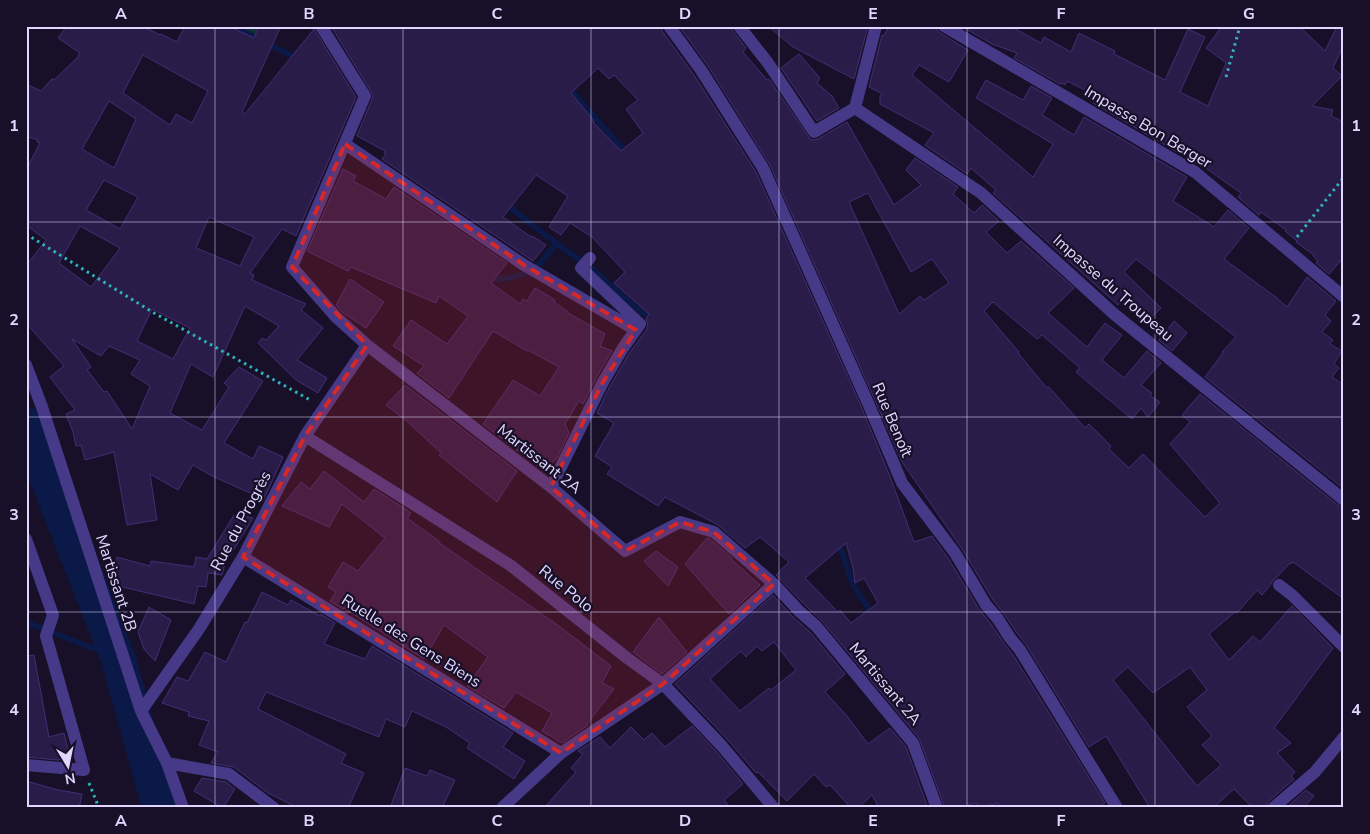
<svg xmlns="http://www.w3.org/2000/svg" width="1370" height="834" font-family="'Nunito Sans',sans-serif">
<rect width="100%" height="100%" fill="#171028"/>
<path fill="#133032" d="M 228,26 L 258,26 L 255,35 L 255,39 Z"/>
<g fill="none" stroke-linecap="round" stroke-linejoin="round">
<path stroke="#0a1947" stroke-width="5.5" d="M 233,26 L 298,59
M 568,86 C 587,110 608,131 627,154
M 504,203 L 557,244 L 594,270 L 642,313 L 655,318
M 489,279 C 507,280 527,276 541,262 C 547,256 550,249 557,244
M 836,542 L 841,550 L 853,585 L 872,614
M 26,622 L 118,658"/>
<path stroke="#0a1947" stroke-width="35" d="M 26,424 L 118,658 L 160,808"/>
</g>
<path fill="#2a1c49" stroke="#442d76" fill-rule="evenodd" d="M 67,26 L 142,26 L 160,35 L 161,34 L 177,42 L 185,26 L 228,26 L 254,38 L 259,26 L 281,26 L 242,112 L 245,114 L 314,29 L 356,97 L 296,236 L 282,229 L 250,273 L 254,275 L 252,280 L 306,304 L 301,310 L 323,328 L 297,360 L 327,378 L 318,393 L 296,380 L 258,343 L 262,338 L 266,340 L 279,326 L 245,306 L 213,377 L 191,364 L 170,413 L 202,430 L 229,387 L 224,383 L 239,367 L 263,381 L 224,443 L 253,459 L 259,446 L 283,457 L 264,499 L 214,477 L 193,465 L 178,490 L 150,474 L 157,520 L 127,525 L 114,452 L 85,460 L 81,445 L 76,446 L 73,432 L 66,414 L 75,410 L 50,377 L 64,366 L 26,323 L 26,266 L 46,240 L 26,225 L 26,170 L 40,143 L 37,142 L 38,140 L 26,136 L 26,84 L 41,91 L 52,79 L 54,80 L 79,56 L 78,55 L 80,53 L 58,38 ZM 143,55 L 208,91 L 192,123 L 176,114 L 170,125 L 123,93 ZM 109,101 L 136,119 L 114,168 L 82,149 ZM 104,180 L 138,197 L 120,229 L 86,210 ZM 209,217 L 254,237 L 240,266 L 196,248 ZM 80,226 L 120,248 L 91,287 L 59,263 ZM 152,309 L 190,328 L 173,359 L 137,341 ZM 72,339 L 101,356 L 109,346 L 140,360 L 131,374 L 150,386 L 132,429 L 107,391 L 104,392 L 88,371 L 87,370 L 91,367 Z
M 331,26 L 661,26 L 662,31 L 694,75 L 756,172 L 861,406 L 891,479 L 914,542 L 932,536 L 948,558 L 979,609 L 991,624 L 1003,642 L 1013,655 L 1105,803 L 1097,808 L 999,808 L 998,803 L 980,808 L 978,808 L 977,803 L 954,808 L 945,808 L 919,738 L 822,621 L 805,605 L 776,575 L 789,562 L 760,537 L 745,548 L 718,525 L 665,497 L 658,506 L 607,474 L 612,467 L 595,456 L 614,423 L 597,413 L 610,386 L 630,352 L 647,329 L 648,325 L 646,319 L 649,314 L 614,283 L 625,272 L 592,237 L 570,223 L 561,235 L 549,227 L 568,196 L 536,175 L 503,217 L 531,237 L 532,236 L 546,245 L 533,261 L 382,159 L 386,154 L 384,153 L 385,151 L 357,136 L 372,99 L 373,95 ZM 598,68 L 609,79 L 614,75 L 638,100 L 626,109 L 643,133 L 621,151 L 593,122 L 594,121 L 571,93 ZM 846,543 L 853,568 L 855,583 L 864,578 L 878,603 L 851,623 L 840,610 L 838,612 L 805,578 Z
M 679,26 L 731,26 L 733,31 L 746,48 L 743,52 L 767,80 L 769,79 L 810,139 L 814,140 L 818,139 L 847,122 L 894,205 L 921,185 L 906,170 L 915,158 L 958,187 L 953,194 L 974,213 L 982,205 L 999,221 L 986,232 L 1007,253 L 1021,241 L 1074,288 L 1048,313 L 1087,347 L 1105,323 L 1122,335 L 1102,360 L 1124,378 L 1147,351 L 1161,363 L 1141,385 L 1152,393 L 1150,396 L 1160,402 L 1148,417 L 1141,408 L 1132,419 L 1076,372 L 1080,368 L 1042,335 L 1037,339 L 993,302 L 984,311 L 1019,352 L 1018,353 L 1047,388 L 1049,387 L 1085,428 L 1089,424 L 1111,446 L 1109,449 L 1129,468 L 1143,454 L 1205,517 L 1220,503 L 1170,444 L 1190,422 L 1182,415 L 1200,394 L 1339,506 L 1344,508 L 1344,599 L 1293,562 L 1291,564 L 1290,563 L 1277,577 L 1273,580 L 1271,584 L 1262,595 L 1257,590 L 1237,613 L 1235,612 L 1209,634 L 1229,660 L 1253,636 L 1260,642 L 1292,606 L 1333,648 L 1274,728 L 1291,743 L 1277,753 L 1295,772 L 1291,776 L 1294,779 L 1268,802 L 1265,808 L 1253,808 L 1234,789 L 1213,808 L 1150,808 L 1106,736 L 1089,747 L 1027,646 L 1017,633 L 1004,614 L 993,600 L 962,549 L 902,462 L 875,400 L 770,165 L 708,66 ZM 868,193 L 911,272 L 932,259 L 949,283 L 924,300 L 920,296 L 899,314 L 849,202 ZM 1128,667 L 1153,693 L 1190,667 L 1207,690 L 1187,707 L 1212,736 L 1202,745 L 1221,765 L 1197,786 L 1113,680 Z
M 768,26 L 868,26 L 854,79 L 793,47 Z
M 889,26 L 936,26 L 937,30 L 940,33 L 968,50 L 949,82 L 919,65 L 912,75 L 1033,177 L 1053,144 L 976,98 L 986,80 L 1023,100 L 1031,86 L 1052,98 L 1042,115 L 1074,135 L 1084,117 L 1187,177 L 1173,201 L 1214,227 L 1228,210 L 1249,228 L 1224,259 L 1277,298 L 1287,307 L 1307,277 L 1336,301 L 1325,315 L 1331,321 L 1322,332 L 1333,340 L 1330,344 L 1342,351 L 1334,364 L 1339,368 L 1332,377 L 1344,385 L 1344,489 L 1205,377 L 1223,353 L 1222,352 L 1236,337 L 1136,259 L 1124,272 L 1161,308 L 1152,317 L 1127,295 L 1118,305 L 993,193 L 996,190 L 971,168 L 967,174 L 925,145 L 934,133 L 880,104 L 880,96 L 883,94 L 869,87 L 882,35 L 884,36 Z
M 961,26 L 1010,26 L 1041,43 L 1044,37 L 1071,52 L 1079,33 L 1115,51 L 1114,54 L 1165,80 L 1188,29 L 1205,37 L 1180,92 L 1208,106 L 1226,63 L 1206,48 L 1222,26 L 1299,26 L 1325,51 L 1337,26 L 1344,26 L 1344,44 L 1333,68 L 1342,76 L 1312,106 L 1333,110 L 1331,116 L 1344,122 L 1344,257 L 1329,274 L 1316,263 L 1318,261 L 1313,256 L 1314,255 L 1296,242 L 1297,241 L 1285,231 L 1286,230 L 1261,212 L 1259,215 L 1238,197 L 1241,193 L 1197,162 L 1196,163 L 1093,103 L 1095,98 L 1093,97 L 1095,95 L 1067,81 L 1065,85 L 1061,83 L 1060,84 L 1014,58 L 1017,53 L 992,44 Z
M 799,54 L 820,78 L 817,83 L 832,96 L 839,108 L 817,121 L 781,68 Z
M 343,169 L 356,176 L 353,181 L 386,199 L 394,187 L 507,263 L 491,283 L 520,304 L 523,299 L 527,301 L 535,288 L 555,300 L 554,302 L 568,312 L 568,313 L 605,334 L 600,346 L 612,351 L 596,378 L 583,404 L 579,401 L 565,424 L 569,433 L 557,458 L 545,470 L 527,455 L 526,457 L 483,424 L 513,380 L 540,396 L 559,367 L 528,350 L 527,351 L 493,331 L 449,398 L 417,373 L 424,366 L 393,346 L 411,320 L 447,344 L 468,316 L 439,296 L 436,303 L 351,267 L 348,271 L 307,251 Z
M 350,279 L 384,302 L 366,328 L 342,312 L 336,305 Z
M 1174,321 L 1187,333 L 1172,351 L 1159,340 Z
M 405,385 L 517,471 L 497,502 L 439,455 L 441,453 L 408,422 L 386,405 Z
M 324,471 L 364,502 L 374,489 L 399,505 L 411,513 L 407,518 L 439,541 L 438,542 L 559,626 L 611,666 L 602,683 L 614,689 L 587,724 L 588,725 L 562,743 L 542,731 L 552,713 L 516,692 L 504,708 L 467,686 L 488,657 L 444,625 L 424,659 L 344,608 L 343,609 L 330,601 L 336,592 L 328,587 L 343,562 L 358,571 L 385,538 L 342,504 L 329,527 L 282,506 L 301,482 L 310,489 Z
M 234,515 L 253,518 L 225,564 L 222,575 L 208,573 L 206,587 L 198,586 L 194,604 L 114,585 L 115,581 L 111,580 L 117,557 L 150,566 L 151,561 L 194,567 L 196,557 L 207,559 Z
M 707,538 L 710,539 L 732,558 L 731,559 L 760,585 L 729,614 L 685,564 Z
M 656,551 L 678,567 L 668,586 L 644,561 Z
M 262,592 L 288,605 L 291,600 L 320,616 L 321,614 L 335,623 L 324,644 L 365,659 L 372,646 L 513,733 L 503,747 L 525,761 L 514,779 L 467,748 L 470,743 L 446,727 L 412,711 L 405,727 L 386,719 L 379,737 L 266,692 L 258,709 L 346,754 L 341,763 L 364,773 L 348,808 L 298,808 L 268,793 L 234,767 L 211,763 L 218,752 L 199,745 L 209,721 L 188,716 L 189,712 L 162,703 L 177,677 L 188,681 L 205,652 L 226,662 L 245,622 L 247,623 Z
M 773,595 L 793,617 L 810,632 L 845,674 L 825,692 L 847,716 L 868,744 L 890,728 L 906,747 L 928,808 L 879,808 L 872,795 L 858,808 L 851,808 L 830,785 L 826,787 L 814,774 L 787,801 L 758,772 L 756,773 L 727,739 L 675,684 ZM 774,642 L 796,670 L 771,690 L 769,688 L 740,711 L 710,679 L 741,651 L 746,657 L 757,646 L 762,651 Z
M 149,607 L 171,620 L 155,661 L 144,649 L 138,632 Z
M 659,617 L 687,652 L 662,674 L 633,652 Z
M 34,655 L 49,737 L 64,733 L 70,757 L 58,760 L 26,757 L 26,656 Z
M 692,726 L 715,750 L 743,784 L 724,800 L 731,808 L 544,808 L 576,772 L 571,768 L 583,754 L 578,751 L 600,737 L 610,748 L 631,727 L 644,740 L 652,733 L 665,747 Z
M 405,768 L 427,776 L 430,770 L 455,780 L 442,808 L 390,808 Z
M 202,778 L 226,782 L 235,789 L 223,808 L 194,791 Z
M 26,781 L 58,790 L 82,794 L 79,808 L 26,808 Z
M 1306,790 L 1314,796 L 1303,808 L 1286,808 Z"/>
<g fill="none" stroke-linecap="round" stroke-linejoin="round">
<path stroke="#2fb3bb" stroke-width="3" stroke-dasharray="2.5 4" stroke-linecap="butt" d="M 1226,77 L 1240,26
M 26,234 L 154,313 L 312,401
M 1297,237 L 1344,177
M 89,783 L 99,808"/>
<path stroke="#463a88" stroke-width="12" d="M 321,26 L 365,96 L 292,267 L 336,317 L 367,345 L 551,487 L 625,551 L 680,522 L 714,532 L 774,584 L 799,611 L 816,626 L 913,743 L 937,808
M 669,26 L 701,70 L 763,168 L 868,403 L 902,483 L 955,553 L 986,605 L 998,619 L 1010,638 L 1020,650 L 1117,808
M 739,26 L 768,63 L 814,132 L 855,108 L 876,26
M 944,26 L 1195,172 L 1344,297
M 855,108 L 981,193 L 1114,314 L 1344,500
M 345,144 L 524,265 L 636,330
M 26,365 L 42,407 L 141,711 L 167,763 L 183,808
M 305,436 L 510,565 L 627,658 L 663,684 L 721,745 L 774,808
M 551,487 L 603,382 L 623,348 L 640,324 L 581,268 L 590,258
M 26,539 L 53,615 L 46,636 L 84,770 L 26,765
M 243,557 L 561,753
M 1279,585 L 1292,595 L 1344,647
M 141,711 L 199,629 L 243,557 L 305,436 L 367,345
M 167,763 L 229,774 L 274,808
M 502,808 L 561,753 L 663,684 L 774,584
M 1273,808 L 1315,772 L 1344,737"/>
</g>
<path fill="#d62828" fill-opacity="0.2" stroke="#d62828" stroke-width="4" stroke-dasharray="10 6" stroke-linejoin="round" d="M 345,144 L 524,265 L 636,330 L 603,382 L 551,487 L 625,551 L 680,522 L 714,532 L 774,584 L 663,684 L 561,753 L 243,557 L 305,436 L 367,345 L 292,267 Z"/>
<path fill="none" stroke="#e0d7ff" stroke-width="1" stroke-opacity="0.55" d="M 215,26 L 215,808M 403,26 L 403,808M 591,26 L 591,808M 779,26 L 779,808M 967,26 L 967,808M 1155,26 L 1155,808M 26,222 L 1344,222M 26,417 L 1344,417M 26,612 L 1344,612"/>
<g text-anchor="middle" dominant-baseline="central" stroke-width="4.5" stroke-linejoin="round" paint-order="stroke">
<g font-size="16" fill="#e0d7ff" stroke="#171028">
<text transform="translate(1148 127) rotate(31)">Impasse Bon Berger</text>
<text transform="translate(1113 288) rotate(41)">Impasse du Troupeau</text>
<text transform="translate(892 420) rotate(67)">Rue Benoît</text>
<text transform="translate(539 459) rotate(38)">Martissant 2A</text>
<text transform="translate(241 521) rotate(-62)">Rue du Progrès</text>
<text transform="translate(116 583) rotate(72)">Martissant 2B</text>
<text transform="translate(566 589) rotate(39)">Rue Polo</text>
<text transform="translate(411 641) rotate(32)">Ruelle des Gens Biens</text>
<text transform="translate(885 684) rotate(50)">Martissant 2A</text>
</g>
</g>
<rect width="1370" height="834" fill="none" stroke="#171028" stroke-width="55"/>
<g transform="translate(68 766) rotate(170)" stroke="#171028" stroke-width="4" paint-order="stroke">
<path d="M0-4L9 19L0 12L-9 19Z" fill="#e0d7ff"/>
<text y="-8" font-size="14" font-weight="bold" text-anchor="middle" fill="#e0d7ff">N</text>
</g>
<rect x="28" y="28" width="1314" height="778" fill="none" stroke="#e0d7ff" stroke-width="2"/>
<g font-size="16" text-anchor="middle" font-weight="bold" fill="#e0d7ff">
<text x="121" y="19">A</text>
<text x="309" y="19">B</text>
<text x="497" y="19">C</text>
<text x="685" y="19">D</text>
<text x="873" y="19">E</text>
<text x="1061" y="19">F</text>
<text x="1249" y="19">G</text>
<text x="14" y="131">1</text>
<text x="1356" y="131">1</text>
<text x="14" y="325">2</text>
<text x="1356" y="325">2</text>
<text x="14" y="520">3</text>
<text x="1356" y="520">3</text>
<text x="14" y="715">4</text>
<text x="1356" y="715">4</text>
<text x="121" y="826">A</text>
<text x="309" y="826">B</text>
<text x="497" y="826">C</text>
<text x="685" y="826">D</text>
<text x="873" y="826">E</text>
<text x="1061" y="826">F</text>
<text x="1249" y="826">G</text>
</g>
</svg>
